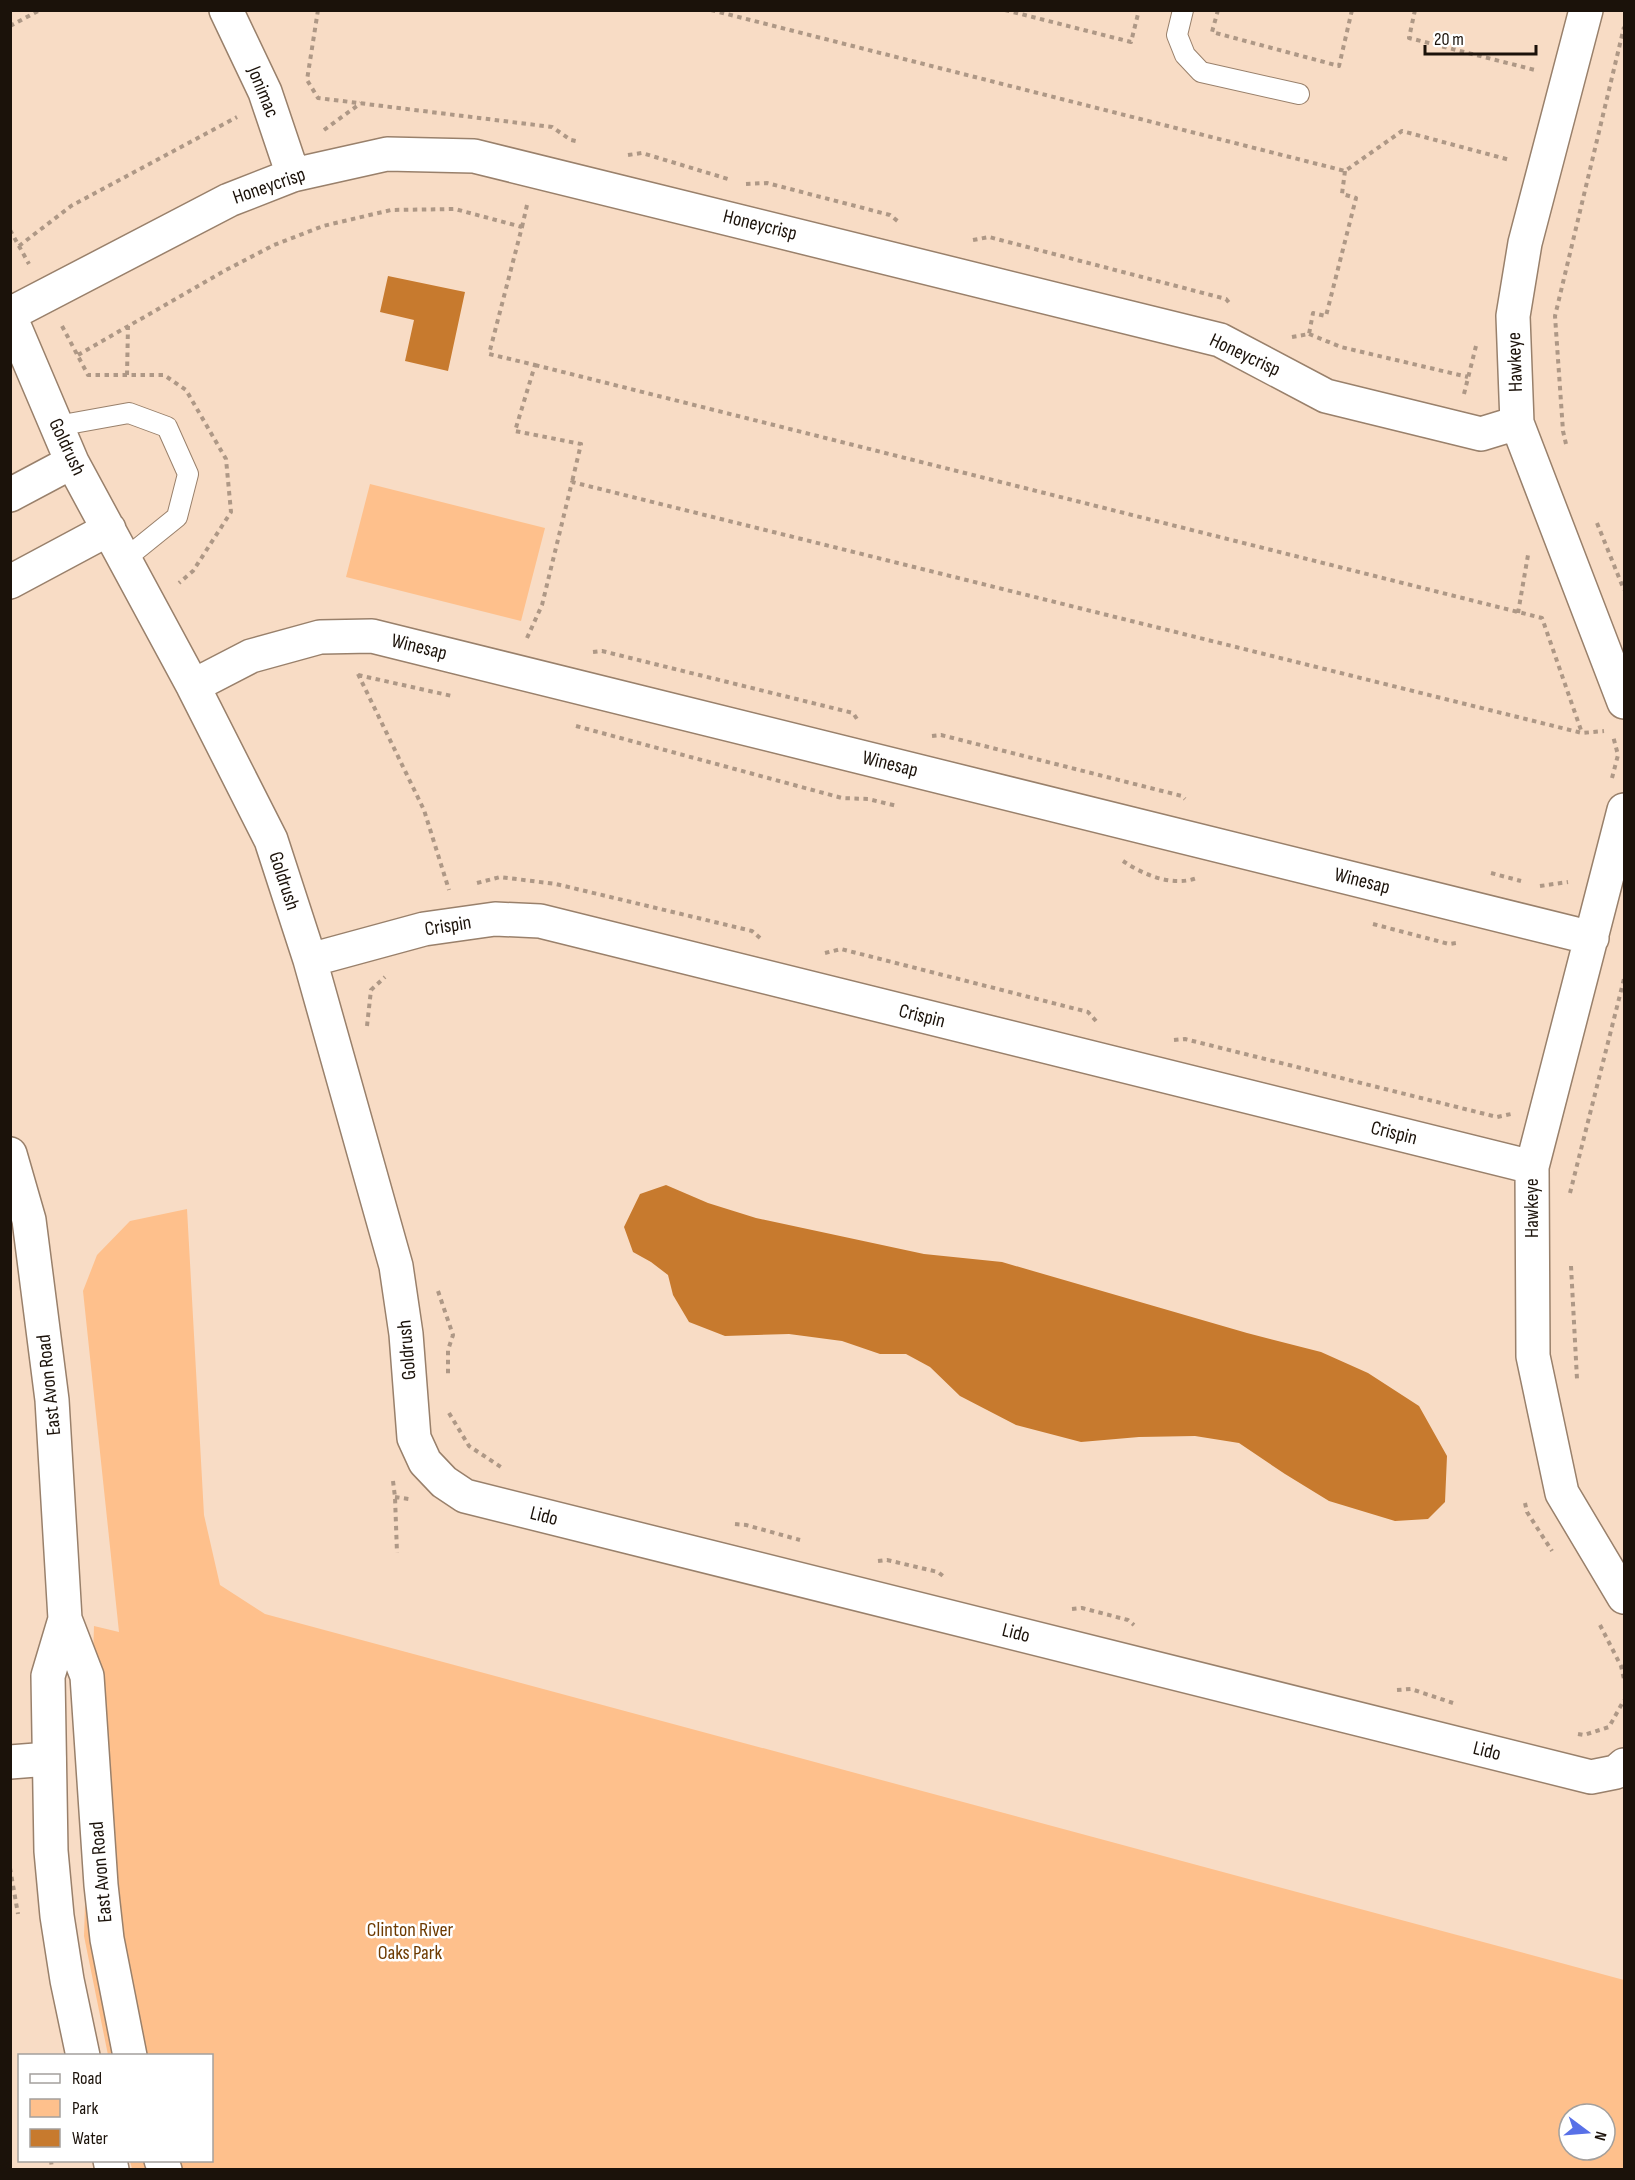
<svg xmlns="http://www.w3.org/2000/svg" width="1635" height="2180" font-family="'Sofia Sans Condensed',sans-serif">
<rect width="100%" height="100%" fill="#f8dcc5"/>
<path fill="#fec08c" fill-rule="evenodd" d="M 370,484 L 545,528 L 521,621 L 346,577 Z
M 187,1209 L 204,1515 L 220,1585 L 265,1614 L 1624,1980 L 1624,2169 L 132,2169 L 130,2161 L 212,2160 L 212,2056 L 108,2055 L 84,1936 L 94,1626 L 119,1632 L 83,1291 L 97,1255 L 130,1221 ZM 1569,2114 L 1605,2114 L 1605,2150 L 1569,2150 Z"/>
<path fill="#c77a2e" d="M 388,276 L 465,292 L 448,371 L 405,361 L 414,320 L 380,312 Z
M 666,1185 L 708,1203 L 756,1218 L 924,1254 L 1002,1262 L 1247,1333 L 1321,1352 L 1368,1373 L 1419,1406 L 1447,1456 L 1445,1502 L 1428,1519 L 1395,1521 L 1329,1501 L 1285,1474 L 1239,1443 L 1195,1436 L 1139,1437 L 1081,1442 L 1016,1425 L 960,1396 L 930,1367 L 906,1354 L 880,1354 L 842,1341 L 789,1334 L 725,1336 L 689,1322 L 673,1295 L 668,1275 L 651,1262 L 633,1252 L 624,1227 L 640,1194 Z"/>
<g fill="none" stroke-linecap="round" stroke-linejoin="round">
<g stroke="#99806b" stroke-width="22">
<path id="lane" d="M 1183,10 L 1177,35 L 1185,55 L 1201,72 L 1299,94
M 57,426 L 129,413 L 167,427 L 188,474 L 177,517 L 125,559"/>
</g>
<g stroke="#99806b" stroke-width="36">
<path id="street" d="M 226,10 L 265,92 L 293,175
M 1586,10 L 1525,243 L 1513,316 L 1517,423 L 1624,702
M 10,314 L 229,200 L 293,175 L 387,154 L 474,156 L 1220,340 L 1326,396 L 1481,434 L 1517,423
M 10,316 L 72,462 L 193,686 L 271,840 L 310,960 L 396,1266 L 406,1334 L 414,1438 L 425,1462 L 444,1482 L 465,1496 L 1591,1777 L 1616,1772 L 1624,1765
M 10,495 L 72,462
M 10,582 L 109,529
M 193,686 L 251,656 L 320,637 L 372,636 L 1592,938
M 1624,810 L 1532,1167 L 1533,1356 L 1562,1493 L 1624,1597
M 310,960 L 424,929 L 495,919 L 540,921 L 1532,1167
M 10,1762 L 49,1759"/>
</g>
<g stroke="#99806b" stroke-width="36">
<path id="secondary" d="M 10,1154 L 29,1220 L 52,1400 L 65,1619 L 87,1676 L 101,1885 L 107,1939 L 130,2056
M 65,1619 L 48,1676 L 51,1851 L 57,1916 L 67,1980 L 83,2056
M 110,2160 L 112,2170
M 161,2160 L 165,2170"/>
</g>
<path stroke="#ae9886" stroke-width="4" stroke-dasharray="4.5 4.5" stroke-linecap="butt" d="M 318,10 L 307,80 L 318,98 L 552,127 L 571,140 L 580,142
M 711,10 L 1345,171 L 1402,131 L 1510,160
M 1005,10 L 1131,42 L 1139,10
M 1218,10 L 1212,32 L 1339,66 L 1352,10
M 1415,10 L 1409,38 L 1535,70
M 10,26 L 40,10
M 324,130 L 361,103
M 628,155 L 642,153 L 728,179
M 746,184 L 767,183 L 890,215 L 900,223
M 522,227 L 527,205
M 10,230 L 29,264
M 973,240 L 989,237 L 1226,299 L 1231,305
M 19,246 L 71,206 L 237,117
M 62,326 L 88,375 L 164,375 L 186,390 L 226,459 L 231,512 L 193,571 L 179,583
M 1309,334 L 1341,347 L 1468,377
M 1292,337 L 1309,334 L 1313,313 L 1326,316 L 1356,198 L 1342,194 L 1345,171
M 78,355 L 226,270 L 274,245 L 323,226 L 391,210 L 455,209 L 522,227 L 489,354 L 535,365 L 515,431 L 581,444 L 572,482
M 535,365 L 1542,618 L 1582,733
M 127,375 L 128,326
M 1464,394 L 1476,346
M 1566,444 L 1563,431 L 1555,316 L 1624,27
M 1597,523 L 1624,590
M 1518,613 L 1528,555
M 527,638 L 542,605 L 572,482 L 1582,733 L 1604,731
M 593,652 L 602,651 L 853,713 L 857,719
M 358,674 L 424,810 L 449,890
M 358,675 L 452,696
M 576,726 L 842,798 L 868,799 L 897,806
M 932,736 L 941,735 L 1182,796 L 1185,799
M 1612,778 L 1618,755 L 1613,736
M 1123,861 C 1144,875 1172,887 1197,878
M 1491,873 L 1521,881
M 477,883 L 500,877 L 556,884 L 752,931 L 760,938
M 1540,886 L 1568,882
M 1373,924 L 1449,944 L 1456,943
M 825,953 L 841,949 L 1088,1012 L 1096,1021
M 367,1026 L 371,990 L 385,977
M 1174,1040 L 1185,1039 L 1497,1117 L 1511,1114
M 1570,1193 L 1624,979
M 1571,1266 L 1577,1379
M 438,1291 L 453,1335 L 448,1350 L 448,1376
M 449,1413 L 469,1446 L 501,1467
M 393,1481 L 395,1497 L 397,1553
M 395,1497 L 409,1499
M 1525,1503 L 1527,1512 L 1552,1551
M 735,1524 L 746,1525 L 800,1540
M 878,1561 L 887,1560 L 938,1572 L 943,1576
M 1072,1609 L 1082,1608 L 1128,1620 L 1134,1625
M 1600,1625 L 1621,1666 L 1624,1679
M 1397,1690 L 1411,1689 L 1453,1703
M 1578,1734 L 1584,1735 L 1609,1727 L 1624,1700
M 10,1868 L 18,1914
M 51,2160 L 52,2170"/>
<use href="#lane" stroke="#fff" stroke-width="20"/>
<use href="#street" stroke="#fff" stroke-width="33"/>
<use href="#secondary" stroke="#fff" stroke-width="33"/>
</g>
<g text-anchor="middle" dominant-baseline="central" stroke-width="5" stroke-linejoin="round" paint-order="stroke">
<g font-size="20" fill="#1b120a" stroke="#fff">
<text transform="translate(263 92) rotate(68)">Jonimac</text>
<text transform="translate(269 186) rotate(-19)">Honeycrisp</text>
<text transform="translate(760 225) rotate(14)">Honeycrisp</text>
<text transform="translate(1245 355) rotate(25)">Honeycrisp</text>
<text transform="translate(1515 362) rotate(-92)">Hawkeye</text>
<text transform="translate(67 447) rotate(65)">Goldrush</text>
<text transform="translate(419 647) rotate(14)">Winesap</text>
<text transform="translate(890 764) rotate(14)">Winesap</text>
<text transform="translate(284 881) rotate(72)">Goldrush</text>
<text transform="translate(1362 881) rotate(14)">Winesap</text>
<text transform="translate(448 926) rotate(-9)">Crispin</text>
<text transform="translate(922 1016) rotate(14)">Crispin</text>
<text transform="translate(1394 1133) rotate(14)">Crispin</text>
<text transform="translate(1532 1208) rotate(-90)">Hawkeye</text>
<text transform="translate(407 1350) rotate(-95)">Goldrush</text>
<text transform="translate(49 1385) rotate(-96)">East Avon Road</text>
<text transform="translate(544 1516) rotate(14)">Lido</text>
<text transform="translate(1016 1633) rotate(14)">Lido</text>
<text transform="translate(1487 1751) rotate(14)">Lido</text>
<text transform="translate(101 1872) rotate(-95)">East Avon Road</text>
</g>
<g font-size="20" fill="#6d3a00" stroke="#fff">
<text x="410" y="1930">Clinton River<tspan x="410" dy="23">Oaks Park</tspan></text>
</g>
</g>
<rect width="1635" height="2180" fill="none" stroke="#1b120a" stroke-width="24"/>
<rect x="18" y="2054" width="195" height="108" fill="#ffffff" stroke="#a4a09d" stroke-width="1.5"/>
<rect x="30" y="2074" width="30" height="9" fill="#ffffff" stroke="#a4a09d" stroke-width="1.5"/>
<text x="72" y="2084" font-size="18" fill="#1b120a">Road</text>
<rect x="30" y="2099" width="30" height="18" fill="#fec08c" stroke="#a4a09d" stroke-width="1.5"/>
<text x="72" y="2114" font-size="18" fill="#1b120a">Park</text>
<rect x="30" y="2129" width="30" height="18" fill="#c77a2e" stroke="#a4a09d" stroke-width="1.5"/>
<text x="72" y="2144" font-size="18" fill="#1b120a">Water</text>
<g transform="translate(1587 2132) rotate(106)"><circle r="28" fill="#ffffff" stroke="#a4a09d" stroke-width="1.5"/>
<path d="M0-4.5L10 22L0 15L-10 22Z" fill="#5870e7"/>
<text y="-9" font-size="16" font-weight="bold" text-anchor="middle" fill="#1b120a">N</text>
</g>
<path d="M1425 45v9h111v-9" fill="none" stroke="#1b120a" stroke-width="3"/>
<text x="1434" y="45" font-size="18" fill="#1b120a" stroke="#ffffff" stroke-width="4.5" paint-order="stroke">20 m</text>
</svg>
